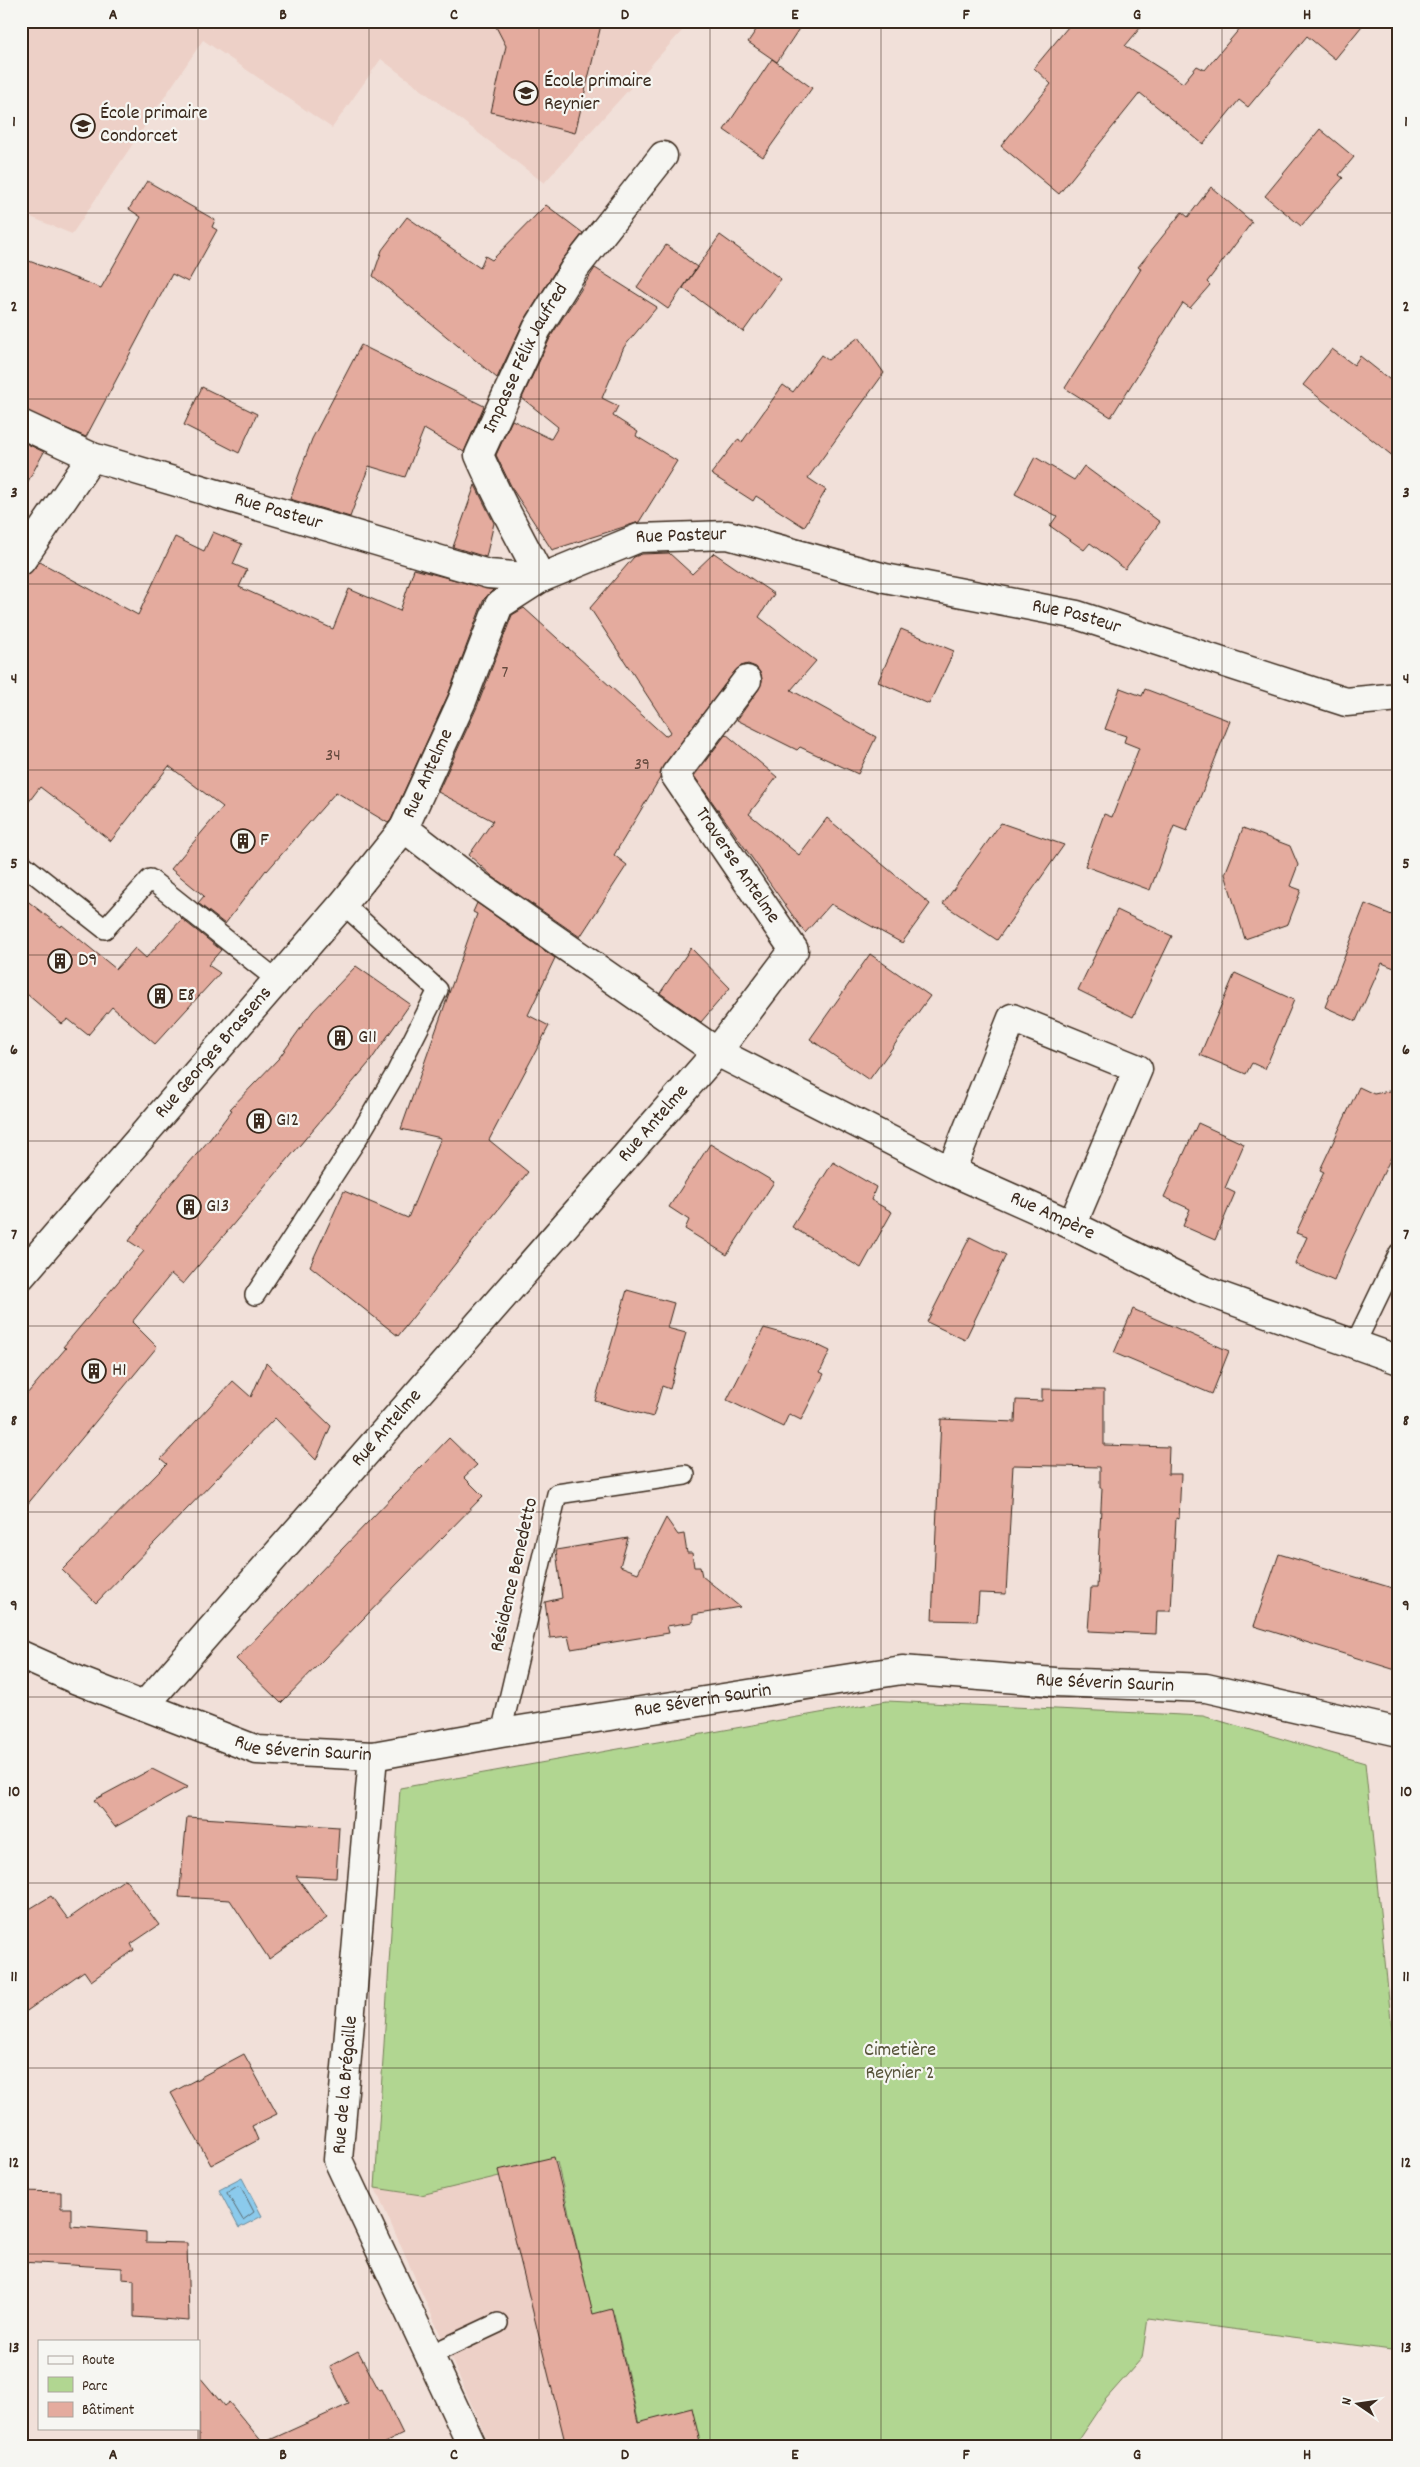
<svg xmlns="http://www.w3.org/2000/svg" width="1420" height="2467" font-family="Dekko,sans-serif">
<rect width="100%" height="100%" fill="#f1e0d9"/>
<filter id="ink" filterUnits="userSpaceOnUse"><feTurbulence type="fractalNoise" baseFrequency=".02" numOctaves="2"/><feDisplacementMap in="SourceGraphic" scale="10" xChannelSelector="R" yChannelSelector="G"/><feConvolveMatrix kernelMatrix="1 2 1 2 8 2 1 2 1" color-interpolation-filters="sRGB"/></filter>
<g filter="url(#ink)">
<path fill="#edd0c7" d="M 21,21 L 216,21 L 211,29 L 217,21 L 691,21 L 544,183 L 381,59 L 332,128 L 203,40 L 72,234 L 21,213 Z
M 554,2157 L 594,2319 L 614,2313 L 638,2422 L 700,2446 L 490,2446 L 375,2188 L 421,2195 Z"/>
<path fill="#b1d691" stroke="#768058" d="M 887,1701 L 1203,1716 L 1365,1763 L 1399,2099 L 1399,2351 L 1148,2318 L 1142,2358 L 1105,2400 L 1074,2446 L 700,2446 L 640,2427 L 614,2314 L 594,2320 L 557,2162 L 421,2195 L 375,2188 L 400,1788 Z"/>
<path fill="#8bcaec" stroke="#6b8a9a" d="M 242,2178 L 262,2216 L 239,2228 L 219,2190 Z"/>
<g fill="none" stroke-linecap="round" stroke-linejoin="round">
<path stroke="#5b6a70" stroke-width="1" d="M 238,2186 L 241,2187 L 254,2212 L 243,2220 L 227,2193 Z"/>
</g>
<path fill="#e4ab9e" stroke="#3b2a1e" d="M 493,21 L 602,21 L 575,133 L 491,112 L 506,46 Z
M 762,21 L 804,21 L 777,62 L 748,42 Z
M 1073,21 L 1146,21 L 1125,46 L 1183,83 L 1197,66 L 1205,70 L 1246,21 L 1366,21 L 1335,59 L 1307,36 L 1248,107 L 1239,100 L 1203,144 L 1140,93 L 1059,194 L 1001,146 L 1051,84 L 1034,68 Z
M 772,59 L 812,88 L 763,157 L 724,130 Z
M 1320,129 L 1354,157 L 1339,175 L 1343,178 L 1301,226 L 1265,196 Z
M 147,181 L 215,220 L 212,227 L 217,230 L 188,282 L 172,274 L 86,437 L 21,409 L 21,258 L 101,288 L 141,217 L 129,209 Z
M 1211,187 L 1252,222 L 1207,282 L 1210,285 L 1190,308 L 1183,303 L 1111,417 L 1065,388 L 1141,269 L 1138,267 L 1182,212 L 1188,217 Z
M 546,205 L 583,233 L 562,260 L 524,321 L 497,378 L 373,276 L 382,250 L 407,217 L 480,268 L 485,256 L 492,260 Z
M 720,235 L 781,279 L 743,332 L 683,288 Z
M 666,245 L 697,267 L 668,309 L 637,287 Z
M 595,268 L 657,307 L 624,347 L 602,398 L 618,406 L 613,416 L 638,432 L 636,436 L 677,461 L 639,522 L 552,550 L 513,490 L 496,455 L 512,420 L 551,439 L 558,427 L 522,398 L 551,336 Z
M 859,337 L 884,373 L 808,478 L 826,490 L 804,527 L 756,496 L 753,501 L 711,474 L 738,439 L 742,442 L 783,385 L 793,392 L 821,355 L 828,360 Z
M 361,345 L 484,406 L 464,452 L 424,429 L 405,477 L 369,466 L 350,517 L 290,499 L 312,439 Z
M 1332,349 L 1354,365 L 1360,356 L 1399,387 L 1399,461 L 1303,385 Z
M 202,387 L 257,414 L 239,453 L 184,425 Z
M 21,441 L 44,452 L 21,494 Z
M 1035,457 L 1074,480 L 1084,466 L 1160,522 L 1125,569 L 1090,543 L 1084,550 L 1050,526 L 1057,516 L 1015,494 Z
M 475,485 L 494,523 L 486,557 L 453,547 Z
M 213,532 L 242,544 L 233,564 L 247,570 L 239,587 L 333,629 L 349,589 L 400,611 L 414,569 L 493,590 L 484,599 L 448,695 L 391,820 L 388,823 L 336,792 L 267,871 L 266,870 L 225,924 L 198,903 L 204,896 L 171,869 L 223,807 L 169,766 L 111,841 L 40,787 L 21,812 L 21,576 L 28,575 L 40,562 L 138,615 L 175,537 L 204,551 Z
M 669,553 L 692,574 L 714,553 L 774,594 L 759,617 L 816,661 L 791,690 L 876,737 L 858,774 L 800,747 L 797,750 L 737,720 L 759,689 L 762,681 L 761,674 L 756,667 L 748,664 L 741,666 L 735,671 L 663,766 L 660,778 L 614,855 L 627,865 L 580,937 L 493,877 L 469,855 L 493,821 L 438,792 L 477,707 L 512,615 L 524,608 L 665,736 L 671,732 L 590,608 L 634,557 L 642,554 Z
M 901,629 L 954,651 L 929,704 L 878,682 Z
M 1120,688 L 1142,696 L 1145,689 L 1230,721 L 1187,831 L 1174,826 L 1150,890 L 1085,866 L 1104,814 L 1112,817 L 1139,748 L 1124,742 L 1126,736 L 1105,729 Z
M 726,734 L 777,777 L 749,814 L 799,855 L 827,818 L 930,904 L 902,943 L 831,904 L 805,933 L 694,776 Z
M 1001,823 L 1064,845 L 997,940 L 943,904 Z
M 1243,828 L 1290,846 L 1298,865 L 1290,886 L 1301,890 L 1288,924 L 1245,939 L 1225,874 Z
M 21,896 L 61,927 L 62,925 L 116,969 L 135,948 L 146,958 L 182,919 L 221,950 L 208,965 L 220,973 L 155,1044 L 112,1007 L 88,1035 L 68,1019 L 62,1024 L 21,989 Z
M 477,903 L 555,958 L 528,1015 L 549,1026 L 489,1140 L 528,1172 L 398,1336 L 310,1266 L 344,1191 L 408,1218 L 441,1138 L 401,1129 L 477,914 L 473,912 Z
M 1365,904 L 1399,918 L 1399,970 L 1382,963 L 1356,1021 L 1325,1007 Z
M 1117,910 L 1172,936 L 1133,1017 L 1078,990 Z
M 691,948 L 730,988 L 701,1022 L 660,993 Z
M 870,954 L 930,996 L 869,1080 L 810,1039 Z
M 356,966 L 410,1004 L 369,1063 L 183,1284 L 171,1274 L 132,1322 L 157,1347 L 21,1512 L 21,1401 L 66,1348 L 63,1347 L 144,1251 L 129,1241 L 168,1187 L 210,1139 L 232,1110 L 230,1109 L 279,1058 L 313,1011 Z
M 1235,973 L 1294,1000 L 1265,1069 L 1252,1063 L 1246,1074 L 1200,1055 Z
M 1359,1087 L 1374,1094 L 1399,1089 L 1399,1141 L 1345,1253 L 1334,1281 L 1295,1264 L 1307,1237 L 1296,1233 L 1324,1172 L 1320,1170 Z
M 1198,1123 L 1244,1144 L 1225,1188 L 1235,1193 L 1215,1240 L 1183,1226 L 1190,1209 L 1164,1197 Z
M 710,1144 L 774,1182 L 727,1255 L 685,1229 L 689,1220 L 669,1207 Z
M 833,1162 L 876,1187 L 871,1200 L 892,1212 L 861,1268 L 792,1227 Z
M 970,1237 L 1006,1255 L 965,1340 L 927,1322 Z
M 627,1290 L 674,1303 L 667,1328 L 686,1333 L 670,1389 L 662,1386 L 653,1417 L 595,1401 Z
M 1133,1309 L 1229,1351 L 1212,1394 L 1114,1353 Z
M 764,1328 L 807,1340 L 830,1351 L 820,1372 L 824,1374 L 801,1420 L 789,1414 L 783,1427 L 727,1400 Z
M 266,1363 L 331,1426 L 316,1460 L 275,1418 L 96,1603 L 62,1570 L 167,1464 L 161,1459 L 233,1381 L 251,1397 Z
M 1042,1389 L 1104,1390 L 1104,1445 L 1169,1447 L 1168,1474 L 1181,1474 L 1179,1519 L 1176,1518 L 1171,1611 L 1157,1611 L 1156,1634 L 1088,1631 L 1091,1588 L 1097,1588 L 1102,1488 L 1100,1488 L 1100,1467 L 1013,1465 L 1006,1594 L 979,1593 L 977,1621 L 932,1620 L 941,1419 L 1015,1422 L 1016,1400 L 1042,1401 Z
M 449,1438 L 477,1465 L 464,1477 L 483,1496 L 281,1703 L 236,1659 Z
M 666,1518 L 678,1535 L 684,1534 L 687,1553 L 692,1553 L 694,1567 L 700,1567 L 702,1576 L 740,1607 L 693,1615 L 693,1622 L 667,1626 L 669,1633 L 571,1649 L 568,1636 L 550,1638 L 545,1602 L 562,1598 L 556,1550 L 628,1538 L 620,1566 L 638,1573 Z
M 1279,1554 L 1399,1590 L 1399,1671 L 1254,1626 Z
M 152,1769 L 188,1787 L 115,1827 L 94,1800 Z
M 187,1817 L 339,1827 L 336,1878 L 296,1876 L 327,1918 L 269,1959 L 230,1900 L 179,1897 Z
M 125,1879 L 159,1925 L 131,1944 L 134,1950 L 91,1981 L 84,1971 L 21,2015 L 21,1914 L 51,1896 L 68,1919 Z
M 244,2054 L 277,2114 L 252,2126 L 258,2140 L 211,2165 L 171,2093 Z
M 554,2157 L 593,2314 L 612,2309 L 638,2422 L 692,2408 L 701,2446 L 566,2446 L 498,2170 Z
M 21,2191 L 61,2192 L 61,2208 L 71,2208 L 71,2226 L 146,2232 L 146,2242 L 187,2243 L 189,2321 L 134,2317 L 134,2280 L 122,2279 L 122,2268 L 21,2262 Z
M 358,2351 L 379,2390 L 381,2389 L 403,2434 L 378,2446 L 199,2446 L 199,2376 L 224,2406 L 229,2402 L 263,2443 L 349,2404 L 330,2366 Z"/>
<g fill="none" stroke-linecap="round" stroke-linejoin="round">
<g stroke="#3b2a1e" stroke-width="22">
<path id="service" d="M 21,863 L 105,929 L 150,879 L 277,980
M 255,1295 L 357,1139 L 396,1073 L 438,990 L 343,904
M 1355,1344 L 1399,1253
M 501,1733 L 557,1494 L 685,1475
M 430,2355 L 498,2323"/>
</g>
<g stroke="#3b2a1e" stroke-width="31">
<g id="minor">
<path d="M 21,424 L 92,457"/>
<path id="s1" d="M 21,561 L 92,457 L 488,574 L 541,578 L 639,538 L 728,535 L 885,578 L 1077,615 L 1346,702 L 1399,697"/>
<path id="s2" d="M 747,680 L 675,775 L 794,950 L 717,1052 L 951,1171 L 1072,1225 L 1203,1290 L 1399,1360"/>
<path d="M 951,1171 L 1012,1018 L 1138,1069 L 1072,1225"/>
<path id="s3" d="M 21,1276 L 343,904 L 404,828"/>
<path id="s4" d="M 144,1706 L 717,1052 L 479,886 L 404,828 L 462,701 L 499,605 L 541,578 C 520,537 497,497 479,455 L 537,329 L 575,268 L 663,156"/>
<path d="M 373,1756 L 338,2160 L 472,2446"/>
</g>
</g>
<g stroke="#3b2a1e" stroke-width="31">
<g id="tertiary">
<path id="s5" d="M 21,1655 L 77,1680 L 257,1750 L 373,1756 L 501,1733 L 902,1670 L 1055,1682 L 1206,1688 L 1399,1732"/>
</g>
</g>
<use href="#service" stroke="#f6f6f2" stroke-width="19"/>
<use href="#minor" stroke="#f6f6f2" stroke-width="28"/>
<use href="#tertiary" stroke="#f6f6f2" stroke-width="28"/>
</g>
</g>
<path fill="none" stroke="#3b2a1e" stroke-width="1" stroke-opacity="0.55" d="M 198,21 L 198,2341M 369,21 L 369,2446M 539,21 L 539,2446M 710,21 L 710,2446M 881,21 L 881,2446M 1051,21 L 1051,2446M 1222,21 L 1222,2446M 21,213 L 1399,213M 21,399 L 1399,399M 21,584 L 1399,584M 21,770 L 1399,770M 21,955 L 1399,955M 21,1141 L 1399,1141M 21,1326 L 1399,1326M 21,1512 L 1399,1512M 21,1697 L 1399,1697M 21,1883 L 1399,1883M 21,2068 L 1399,2068M 21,2254 L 1399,2254M 198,2428 L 198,2446"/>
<defs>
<g id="school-ring" transform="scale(1.25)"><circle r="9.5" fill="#f6f6f2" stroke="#3b2a1e" stroke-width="1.5"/><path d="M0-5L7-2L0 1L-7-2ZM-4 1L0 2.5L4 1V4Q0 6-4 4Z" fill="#3b2a1e"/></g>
<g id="building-ring" transform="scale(1.25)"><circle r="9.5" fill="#f6f6f2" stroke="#3b2a1e" stroke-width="1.5"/><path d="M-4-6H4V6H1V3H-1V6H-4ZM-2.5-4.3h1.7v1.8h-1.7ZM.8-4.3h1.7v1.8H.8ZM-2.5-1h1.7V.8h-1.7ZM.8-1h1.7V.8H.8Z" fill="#3b2a1e"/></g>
</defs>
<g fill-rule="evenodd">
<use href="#school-ring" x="526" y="93"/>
<use href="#school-ring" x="83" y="126"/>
<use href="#building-ring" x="243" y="841"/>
<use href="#building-ring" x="60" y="961"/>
<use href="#building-ring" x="160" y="996"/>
<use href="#building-ring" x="340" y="1038"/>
<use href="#building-ring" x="259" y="1121"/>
<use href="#building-ring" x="189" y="1207"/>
<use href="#building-ring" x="94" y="1371"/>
</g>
<g text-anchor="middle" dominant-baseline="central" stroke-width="4.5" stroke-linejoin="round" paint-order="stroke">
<g font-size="18" fill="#654a3e">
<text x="505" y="673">7</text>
<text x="333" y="756">34</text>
<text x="642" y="765">39</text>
</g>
<g font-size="20" fill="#3b2a1e" stroke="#f6f6f2" text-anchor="start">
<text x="544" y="82">École primaire<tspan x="544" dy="23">Reynier</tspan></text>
<text x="100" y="114">École primaire<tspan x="100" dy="23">Condorcet</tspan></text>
<text x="260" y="841">F</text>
<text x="78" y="961">D9</text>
<text x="178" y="996">E8</text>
<text x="358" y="1038">G11</text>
<text x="276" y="1121">G12</text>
<text x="206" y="1207">G13</text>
<text x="112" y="1371">H1</text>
</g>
<g font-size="20" fill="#3b2a1e" stroke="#f6f6f2">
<text stroke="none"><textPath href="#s4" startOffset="1792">Impasse Félix Jaufred</textPath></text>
<text stroke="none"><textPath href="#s1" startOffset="320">Rue Pasteur</textPath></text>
<text stroke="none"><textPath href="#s1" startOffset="740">Rue Pasteur</textPath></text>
<text stroke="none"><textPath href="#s1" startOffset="1145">Rue Pasteur</textPath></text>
<text stroke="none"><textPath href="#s4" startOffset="1314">Rue Antelme</textPath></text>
<text stroke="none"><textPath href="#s2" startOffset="229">Traverse Antelme</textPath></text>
<text stroke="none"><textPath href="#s3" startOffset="295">Rue Georges Brassens</textPath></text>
<text stroke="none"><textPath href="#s4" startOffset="774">Rue Antelme</textPath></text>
<text stroke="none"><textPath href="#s2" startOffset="832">Rue Ampère</textPath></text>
<text stroke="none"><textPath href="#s4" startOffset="369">Rue Antelme</textPath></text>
<text transform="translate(515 1575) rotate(-77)">Résidence Benedetto</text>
<text stroke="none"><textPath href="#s5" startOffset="1110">Rue Séverin Saurin</textPath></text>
<text stroke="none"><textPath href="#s5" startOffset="705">Rue Séverin Saurin</textPath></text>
<text stroke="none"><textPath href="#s5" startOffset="300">Rue Séverin Saurin</textPath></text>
<text transform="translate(346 2085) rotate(-85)">Rue de la Brégaille</text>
</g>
<g font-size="20" fill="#58553b" stroke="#f6f6f2">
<text x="900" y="2051">Cimetière<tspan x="900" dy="23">Reynier 2</tspan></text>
</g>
</g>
<rect width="1420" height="2467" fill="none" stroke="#f6f6f2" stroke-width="55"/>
<rect x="38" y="2340" width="162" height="90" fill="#f6f6f2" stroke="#aba49d"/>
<rect x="48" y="2356" width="25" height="8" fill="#f6f6f2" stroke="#aba49d"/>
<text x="82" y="2364" font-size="15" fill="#3b2a1e">Route</text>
<rect x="48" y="2377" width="25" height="15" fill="#b1d691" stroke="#aba49d"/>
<text x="82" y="2390" font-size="15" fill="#3b2a1e">Parc</text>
<rect x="48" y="2402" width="25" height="15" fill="#e4ab9e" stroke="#aba49d"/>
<text x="82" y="2414" font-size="15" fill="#3b2a1e">Bâtiment</text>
<g transform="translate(1358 2404) rotate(283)" stroke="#f6f6f2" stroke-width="4" paint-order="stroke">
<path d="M0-4L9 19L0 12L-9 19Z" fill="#3b2a1e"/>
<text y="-8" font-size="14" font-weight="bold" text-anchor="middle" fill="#3b2a1e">N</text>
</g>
<rect x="28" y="28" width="1364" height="2412" fill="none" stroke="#3b2a1e" stroke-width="2"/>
<g font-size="16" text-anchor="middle" font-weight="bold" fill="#3b2a1e">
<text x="113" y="19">A</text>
<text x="283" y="19">B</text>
<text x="454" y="19">C</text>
<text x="625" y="19">D</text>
<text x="795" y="19">E</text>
<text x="966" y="19">F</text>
<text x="1137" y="19">G</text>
<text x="1307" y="19">H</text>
<text x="14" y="126">1</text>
<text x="1406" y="126">1</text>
<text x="14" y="311">2</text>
<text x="1406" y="311">2</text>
<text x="14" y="497">3</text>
<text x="1406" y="497">3</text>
<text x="14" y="683">4</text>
<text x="1406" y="683">4</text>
<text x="14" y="868">5</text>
<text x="1406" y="868">5</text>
<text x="14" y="1054">6</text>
<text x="1406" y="1054">6</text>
<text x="14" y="1239">7</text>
<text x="1406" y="1239">7</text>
<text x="14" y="1425">8</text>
<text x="1406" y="1425">8</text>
<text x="14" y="1610">9</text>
<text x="1406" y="1610">9</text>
<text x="14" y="1796">10</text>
<text x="1406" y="1796">10</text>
<text x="14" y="1981">11</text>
<text x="1406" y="1981">11</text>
<text x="14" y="2167">12</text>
<text x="1406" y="2167">12</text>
<text x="14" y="2352">13</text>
<text x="1406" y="2352">13</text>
<text x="113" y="2459">A</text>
<text x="283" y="2459">B</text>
<text x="454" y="2459">C</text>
<text x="625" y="2459">D</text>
<text x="795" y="2459">E</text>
<text x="966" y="2459">F</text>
<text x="1137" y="2459">G</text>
<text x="1307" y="2459">H</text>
</g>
</svg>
